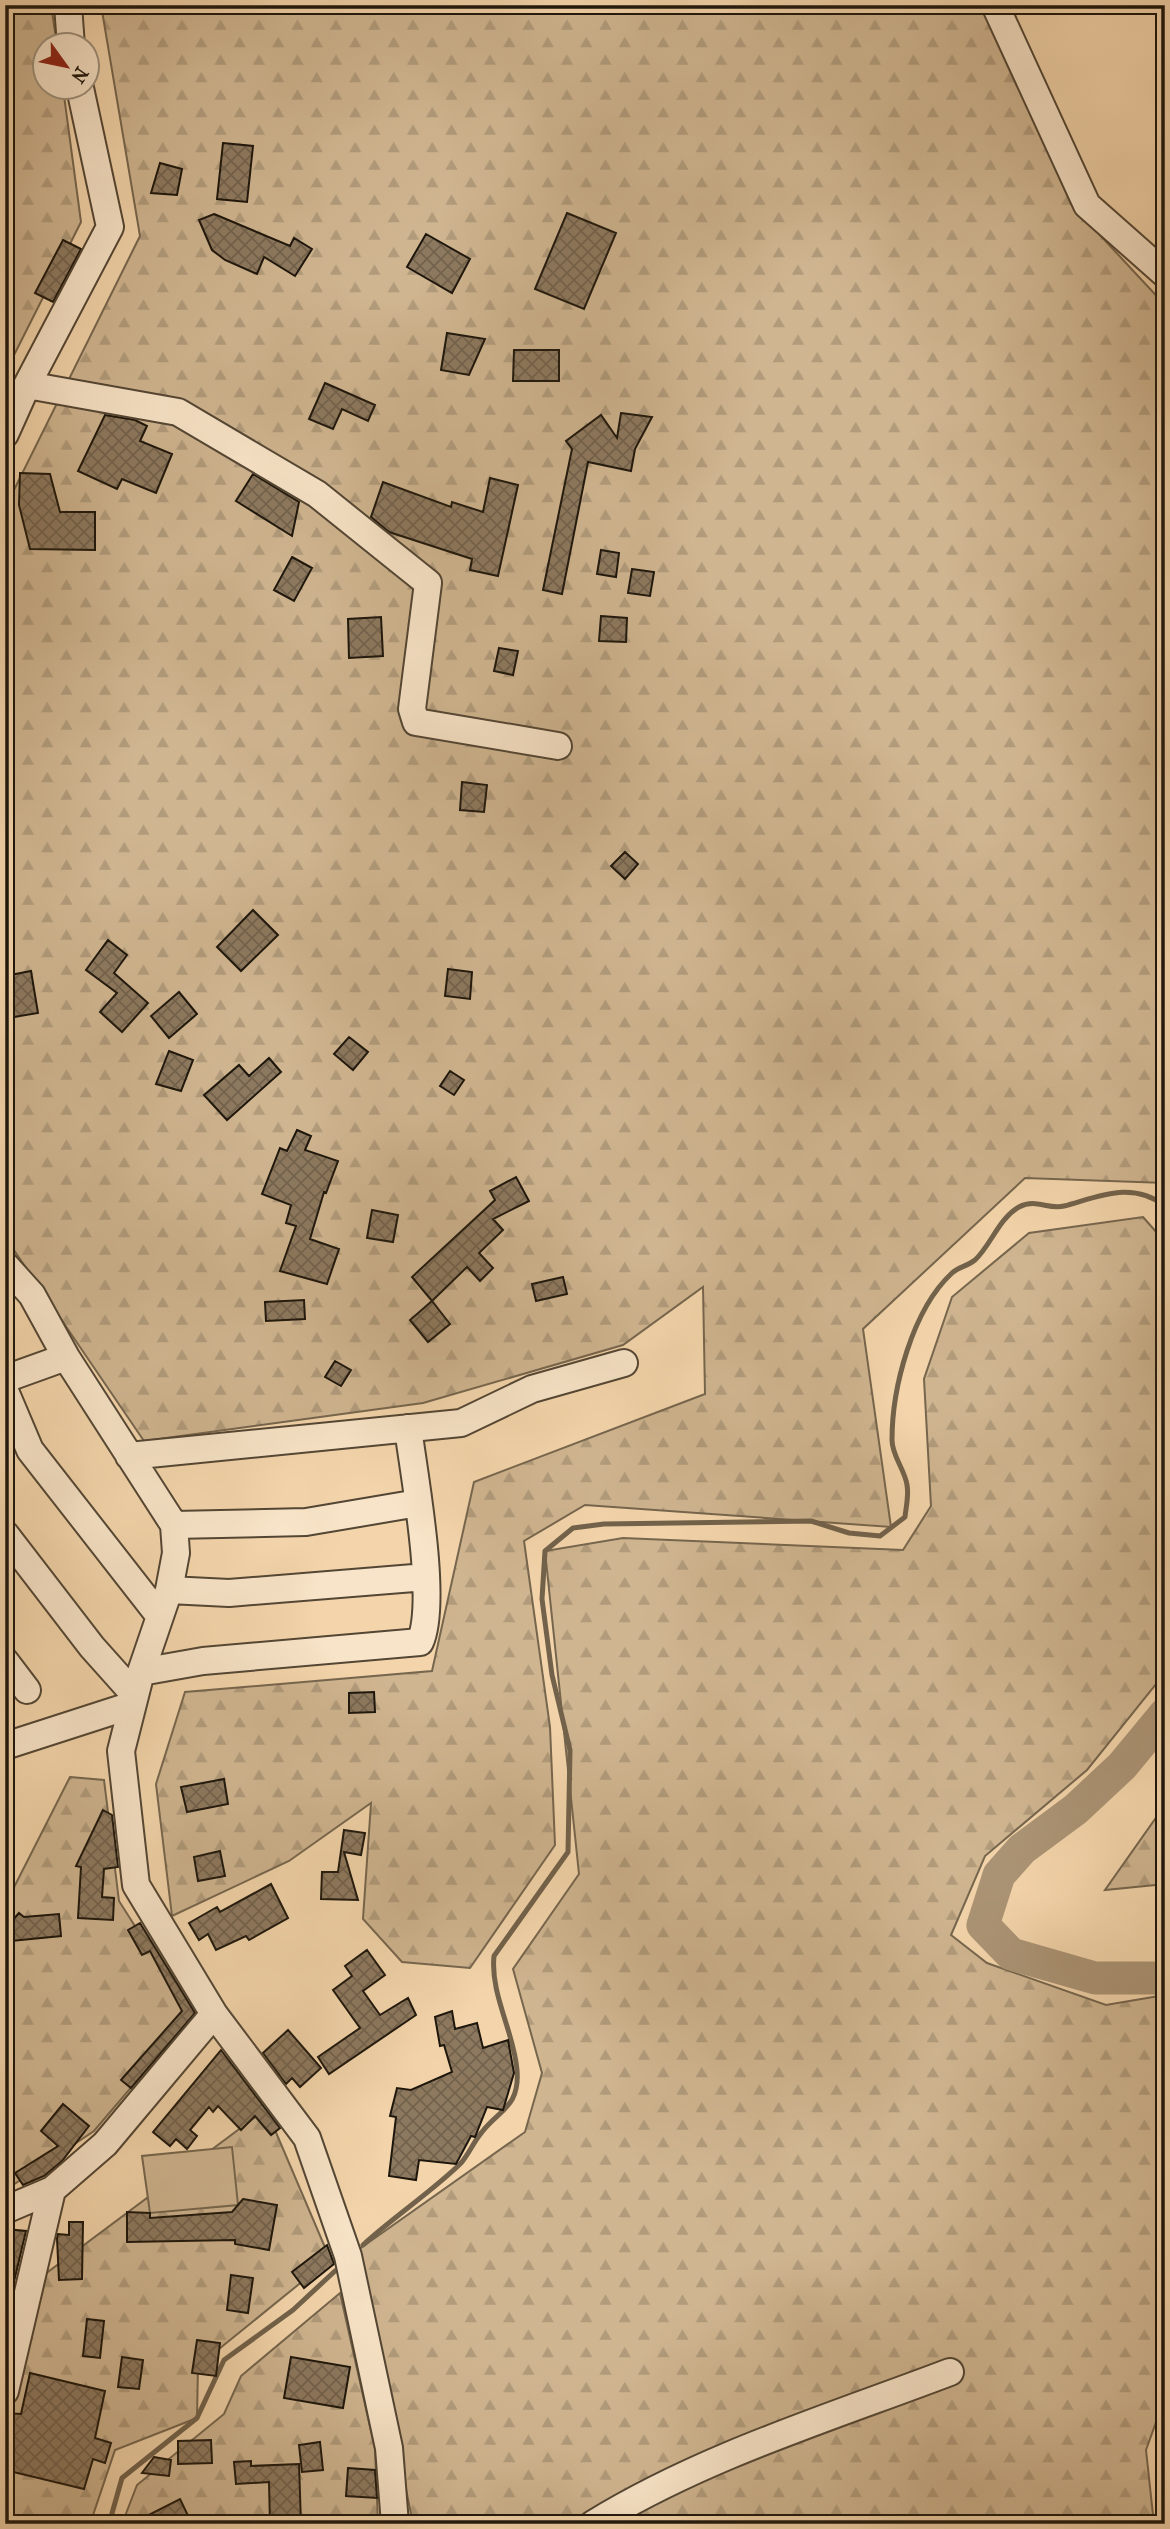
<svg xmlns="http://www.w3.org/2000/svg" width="1170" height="2529" font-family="'IM FELL French Canon',serif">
<defs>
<pattern id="forest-firs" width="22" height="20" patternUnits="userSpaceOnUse" patternTransform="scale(1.75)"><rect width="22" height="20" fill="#cfb590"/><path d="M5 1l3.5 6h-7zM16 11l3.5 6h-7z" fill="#b19b7b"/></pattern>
<pattern id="building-cross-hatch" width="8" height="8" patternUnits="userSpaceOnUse" patternTransform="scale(1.75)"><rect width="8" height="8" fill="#8d795f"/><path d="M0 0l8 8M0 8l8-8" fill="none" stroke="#73624d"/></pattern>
</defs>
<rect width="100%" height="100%" fill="#f4d5ab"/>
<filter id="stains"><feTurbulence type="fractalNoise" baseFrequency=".00286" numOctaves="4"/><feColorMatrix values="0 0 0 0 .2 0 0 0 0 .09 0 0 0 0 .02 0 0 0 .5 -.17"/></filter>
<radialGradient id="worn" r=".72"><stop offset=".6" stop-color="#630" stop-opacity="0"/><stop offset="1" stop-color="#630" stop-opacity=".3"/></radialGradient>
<path fill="url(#forest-firs)" stroke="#76664e" stroke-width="2" d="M 5,5 L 51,5 L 57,45 L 46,46 L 46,88 L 63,88 L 81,222 L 5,373 Z
M 101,5 L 987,5 L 1071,204 L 1165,305 L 1165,1183 L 1025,1178 L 863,1329 L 891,1527 L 585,1505 L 524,1541 L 550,1727 L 555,1845 L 470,1968 L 402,1962 L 363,1919 L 371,1803 L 289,1861 L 172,1916 L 156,1784 L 185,1692 L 432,1671 L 474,1482 L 705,1394 L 703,1287 L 623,1345 L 423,1403 L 144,1441 L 5,1237 L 5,508 L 140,236 Z
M 1143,1217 L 1165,1242 L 1165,1673 L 1087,1770 L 985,1856 L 951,1935 L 987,1963 L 1106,2005 L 1165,1995 L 1165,2397 L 1146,2450 L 1154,2524 L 413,2524 L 358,2250 L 525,2132 L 542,2073 L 513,1969 L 579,1874 L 545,1551 L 623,1538 L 903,1550 L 931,1506 L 924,1379 L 952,1297 L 1029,1233 Z
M 70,1777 L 104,1780 L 119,1901 L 192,2016 L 94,2131 L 10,2187 L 5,2186 L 5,1905 Z
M 1165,1805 L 1165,1884 L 1105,1890 Z
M 266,2109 L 330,2259 L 198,2366 L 197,2418 L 115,2450 L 90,2524 L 5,2524 L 5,2304 Z
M 340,2293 L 375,2449 L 378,2524 L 122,2524 L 137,2485 L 224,2414 L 241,2376 Z"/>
<path fill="#cfb590" stroke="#76664e" stroke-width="2" d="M 232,2147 L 238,2205 L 150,2213 L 142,2156 Z"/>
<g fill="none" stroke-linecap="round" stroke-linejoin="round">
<path stroke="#72624b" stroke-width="5" d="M 363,2245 C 392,2218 434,2190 461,2163 C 469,2154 474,2141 482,2132 C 499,2110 520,2107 517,2070 C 514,2032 490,1994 494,1956 L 568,1852 L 570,1750 L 552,1675 L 542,1599 L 545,1551 L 573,1528 L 604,1524 L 811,1521 L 849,1533 L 880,1536 L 905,1517 C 906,1507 909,1495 907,1485 C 905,1470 892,1456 892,1440 C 892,1388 912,1310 952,1273 C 958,1267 968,1266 975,1260 C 991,1245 999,1218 1019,1207 C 1036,1198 1048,1210 1064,1206 C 1101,1196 1132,1181 1165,1206
M 109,2524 L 122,2478 L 197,2418 L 224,2360 L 293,2310 L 335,2271"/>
<path stroke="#ab9475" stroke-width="33" d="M 1165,1714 L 1122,1766 L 1076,1809 L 1022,1849 L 999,1875 L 983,1925 L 1011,1954 L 1095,1978 L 1165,1978"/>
</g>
<path fill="url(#building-cross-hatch)" stroke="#1d160c" stroke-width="2" d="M 223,143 L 253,146 L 247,202 L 217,199 Z
M 160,163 L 182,169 L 177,195 L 151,193 Z
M 567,213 L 616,233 L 584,309 L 535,289 Z
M 214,214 L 290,246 L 294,238 L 312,249 L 295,276 L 264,257 L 257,274 L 225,260 L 212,250 L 199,220 Z
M 426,234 L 470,259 L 452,293 L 407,267 Z
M 63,240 L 81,249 L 53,302 L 35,293 Z
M 447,333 L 485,339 L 469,375 L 441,370 Z
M 514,350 L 559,350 L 559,381 L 513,381 Z
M 325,383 L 375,405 L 368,421 L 342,409 L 333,429 L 309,419 Z
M 621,413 L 652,417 L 635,449 L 631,471 L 588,462 L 562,594 L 543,590 L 572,449 L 566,441 L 601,415 L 617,438 Z
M 105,415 L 135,420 L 147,426 L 140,441 L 172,454 L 156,493 L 122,479 L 117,489 L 78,471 Z
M 20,473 L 50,474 L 60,512 L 95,512 L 95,550 L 30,549 L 19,505 Z
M 253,474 L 299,502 L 292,536 L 236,501 Z
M 490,478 L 518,485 L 498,576 L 470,570 L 472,559 L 389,532 L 371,517 L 383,482 L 451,507 L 452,502 L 483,512 Z
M 601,550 L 619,553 L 616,577 L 597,574 Z
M 292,557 L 312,568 L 294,601 L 274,590 Z
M 632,569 L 654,572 L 650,596 L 628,593 Z
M 601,616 L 627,618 L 626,642 L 599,641 Z
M 381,617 L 383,656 L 349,658 L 348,619 Z
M 499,648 L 518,651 L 513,675 L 494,671 Z
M 462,782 L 487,785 L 484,812 L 460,810 Z
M 625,852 L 638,864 L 625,879 L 611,866 Z
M 253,910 L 278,935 L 241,971 L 217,947 Z
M 108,940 L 127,955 L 114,973 L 148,1003 L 122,1032 L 100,1012 L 117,993 L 86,970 Z
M 448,969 L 472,972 L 470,999 L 445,996 Z
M 31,971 L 38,1013 L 8,1018 L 5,976 Z
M 179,992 L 197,1014 L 169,1038 L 151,1016 Z
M 349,1037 L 368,1052 L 353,1070 L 334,1054 Z
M 169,1051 L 193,1060 L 181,1091 L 156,1084 Z
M 269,1058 L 281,1072 L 227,1120 L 204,1095 L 239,1065 L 249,1076 Z
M 450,1071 L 464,1080 L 454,1095 L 440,1086 Z
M 297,1130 L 311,1136 L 305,1150 L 338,1161 L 326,1193 L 324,1192 L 310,1239 L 339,1249 L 327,1284 L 280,1271 L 296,1226 L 286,1223 L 291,1205 L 262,1194 L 280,1148 L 287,1151 Z
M 516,1177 L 529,1201 L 493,1219 L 503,1230 L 479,1253 L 493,1268 L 480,1281 L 467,1267 L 432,1301 L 412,1277 L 495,1200 L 490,1191 Z
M 372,1210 L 398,1215 L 393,1242 L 367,1238 Z
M 563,1277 L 567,1294 L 536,1301 L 532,1284 Z
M 304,1300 L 305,1319 L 266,1321 L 265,1302 Z
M 432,1301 L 450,1324 L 428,1342 L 410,1320 Z
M 335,1361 L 351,1370 L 341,1386 L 325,1377 Z
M 374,1692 L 375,1712 L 349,1713 L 349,1693 Z
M 224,1779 L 228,1804 L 187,1812 L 181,1787 Z
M 103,1810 L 112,1815 L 118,1867 L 104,1869 L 102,1897 L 114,1898 L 113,1920 L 78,1918 L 81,1867 L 76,1866 Z
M 344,1830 L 365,1833 L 361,1855 L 344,1852 L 358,1900 L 321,1899 L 322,1872 L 338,1872 Z
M 220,1851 L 225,1876 L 198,1881 L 194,1857 Z
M 271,1884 L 288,1918 L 249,1940 L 246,1936 L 216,1950 L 208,1934 L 199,1940 L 189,1923 L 217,1907 L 220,1912 Z
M 19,1913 L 24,1917 L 59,1914 L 61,1936 L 11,1941 L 5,1937 L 5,1929 Z
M 140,1923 L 195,2013 L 131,2088 L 121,2080 L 182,2011 L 150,1951 L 142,1955 L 128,1930 Z
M 367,1950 L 385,1975 L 363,1991 L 380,2015 L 408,1998 L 416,2015 L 329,2074 L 318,2057 L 360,2028 L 333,1990 L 352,1976 L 345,1966 Z
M 452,2011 L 455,2029 L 477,2023 L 483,2048 L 508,2040 L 514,2073 L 503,2110 L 487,2107 L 475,2137 L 471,2136 L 456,2164 L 419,2160 L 416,2180 L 389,2176 L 396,2117 L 390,2116 L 397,2088 L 411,2090 L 452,2072 L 444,2045 L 440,2046 L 435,2017 Z
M 288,2030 L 321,2068 L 300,2087 L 292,2078 L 286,2084 L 263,2053 Z
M 221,2050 L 280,2128 L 271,2135 L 255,2116 L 241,2130 L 218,2106 L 213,2112 L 209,2107 L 190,2130 L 197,2136 L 187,2149 L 176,2139 L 170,2146 L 153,2132 Z
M 63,2104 L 89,2126 L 62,2161 L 44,2176 L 23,2185 L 15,2173 L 58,2146 L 41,2131 Z
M 243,2199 L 277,2205 L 269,2250 L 235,2244 L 235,2240 L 127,2242 L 127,2212 L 150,2213 L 150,2218 L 232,2212 Z
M 69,2222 L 83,2222 L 82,2279 L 59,2280 L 57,2238 L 58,2234 L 69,2235 Z
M 5,2229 L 26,2231 L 12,2290 L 5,2286 Z
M 327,2245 L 334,2264 L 304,2288 L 292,2272 Z
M 231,2275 L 253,2278 L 248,2313 L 227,2310 Z
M 87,2319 L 104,2321 L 100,2358 L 83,2356 Z
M 197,2340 L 220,2343 L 216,2376 L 192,2373 Z
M 122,2357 L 143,2360 L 139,2389 L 118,2387 Z
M 291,2357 L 350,2367 L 343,2408 L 284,2398 Z
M 30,2373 L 105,2391 L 95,2438 L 111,2443 L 105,2463 L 93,2459 L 84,2489 L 5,2470 L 9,2439 L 5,2439 L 5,2413 L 21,2414 Z
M 211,2440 L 212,2463 L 178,2464 L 178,2441 Z
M 320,2442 L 323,2470 L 302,2472 L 299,2445 Z
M 154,2457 L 171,2460 L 169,2476 L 142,2473 Z
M 251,2461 L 251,2466 L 299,2464 L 301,2524 L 270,2524 L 269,2482 L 236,2484 L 234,2462 Z
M 348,2468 L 375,2470 L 377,2498 L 346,2496 Z
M 180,2499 L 192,2524 L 131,2524 Z"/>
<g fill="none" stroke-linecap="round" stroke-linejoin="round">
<g stroke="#534634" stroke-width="30">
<path id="minor" d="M 68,5 L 71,46
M 995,5 L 1087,205 L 1165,274
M 27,385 L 178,412 L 317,494 L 428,583 L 412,709 L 416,722 L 558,746
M 5,434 L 27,385 L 110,227 L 80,88
M 5,1265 L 32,1295 L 66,1357 L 174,1525 L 176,1553 L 169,1590 L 141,1672 L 121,1751 L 136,1885 L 214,2014 L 307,2138 L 348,2256 L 389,2448 L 395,2524
M 5,1379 L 66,1357
M 5,1391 L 30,1450 L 158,1614
M 129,1456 L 461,1423 L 532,1389 L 624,1363
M 174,1525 L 306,1522 L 418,1503
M 5,1534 L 92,1647 L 134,1694
M 169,1590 L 229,1593 L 426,1577
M 5,1661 L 27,1690
M 141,1672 L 203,1661 L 420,1642 C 438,1602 414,1475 408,1428
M 5,1746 L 132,1705
M 5,2210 L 52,2190 L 105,2144 L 214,2014
M 5,2391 L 52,2190
M 593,2524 C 704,2456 829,2418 950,2372"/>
</g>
<use href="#minor" stroke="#f8e4c8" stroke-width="26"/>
</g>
<rect width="1170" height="2529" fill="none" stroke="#f4d5ab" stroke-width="28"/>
<rect x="7" y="7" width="1156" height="2515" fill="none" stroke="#1d160c" stroke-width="3.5"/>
<rect x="14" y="14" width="1142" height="2501" fill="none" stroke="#1d160c" stroke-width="2"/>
<g transform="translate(66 66) rotate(123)"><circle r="33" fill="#f8e4c8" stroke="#a0927d" stroke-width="2"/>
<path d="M0-5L12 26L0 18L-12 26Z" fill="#8f2418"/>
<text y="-10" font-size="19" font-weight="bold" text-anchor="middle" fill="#1d160c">N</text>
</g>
<rect width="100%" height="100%" filter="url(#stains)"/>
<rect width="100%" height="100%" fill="url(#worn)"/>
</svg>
